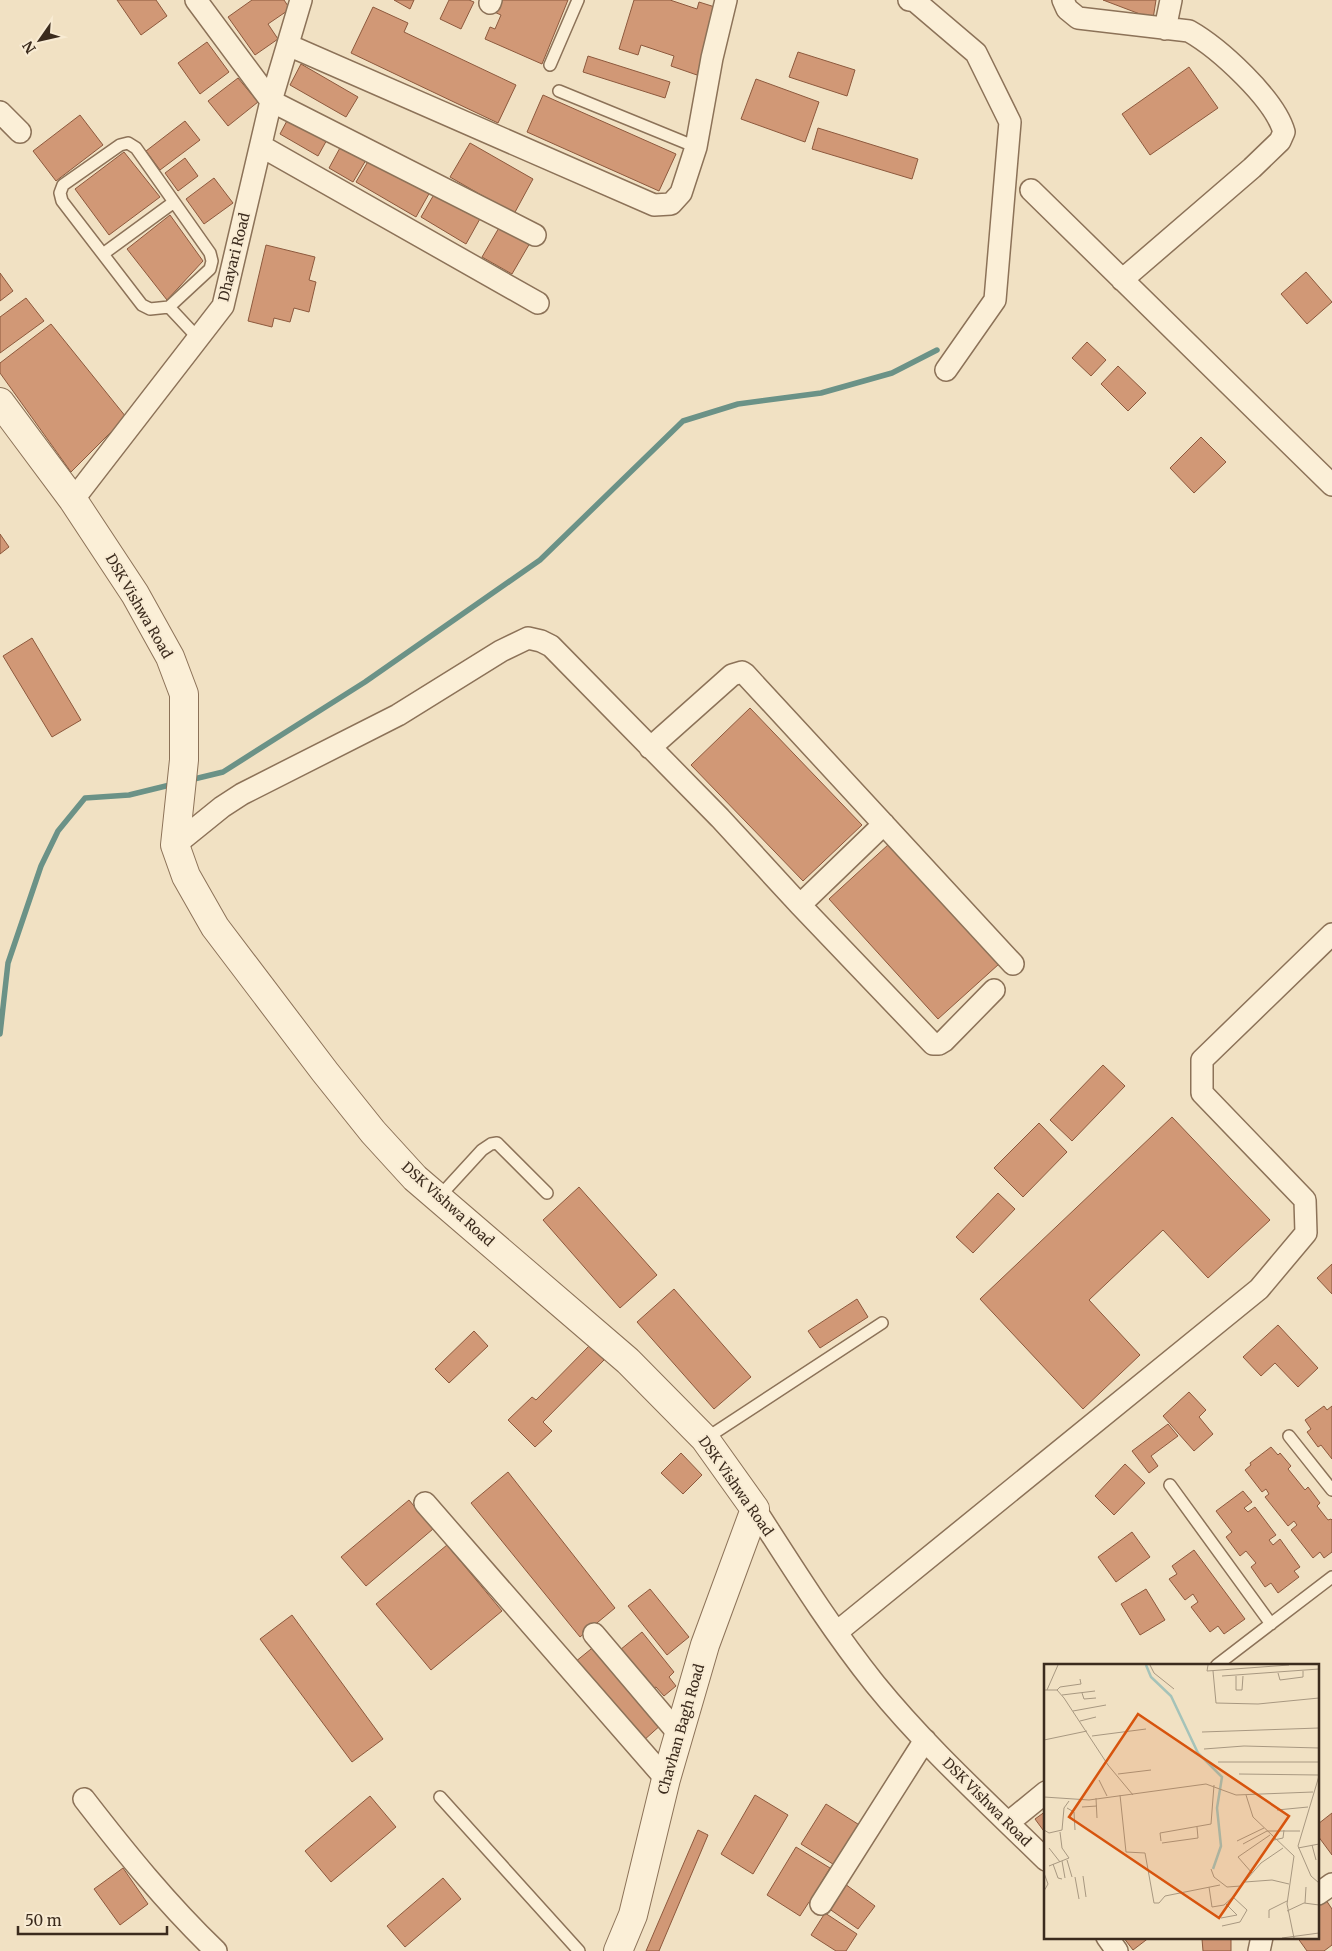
<svg xmlns="http://www.w3.org/2000/svg" width="1332" height="1951" font-family="Merriweather,serif">
<rect width="100%" height="100%" fill="#f1e1c3"/>
<g fill="none" stroke-linecap="round" stroke-linejoin="round">
<path stroke="#6b9287" stroke-width="5.5" d="M 190,780 L 223,772 L 365,682 L 540,560 L 683,421 L 738,404 L 821,393 L 892,373 L 937,350
M 0,1034 L 8,963 L 41,866 L 58,831 L 85,798 L 129,795 L 174,784"/>
</g>
<path fill="#d19876" stroke="#8d593d" d="M 117,0 L 156,0 L 167,16 L 141,35 Z
M 252,0 L 284,0 L 290,9 L 268,24 L 278,39 L 255,55 L 228,17 Z
M 394,0 L 414,0 L 410,9 Z
M 449,0 L 469,0 L 474,2 L 461,29 L 440,19 Z
M 496,0 L 568,0 L 542,64 L 485,39 L 490,27 L 495,29 L 501,15 L 492,11 Z
M 634,0 L 670,0 L 697,9 L 699,2 L 718,8 L 697,75 L 671,66 L 674,56 L 641,45 L 638,55 L 619,49 Z
M 1103,0 L 1156,0 L 1153,19 Z
M 373,7 L 408,23 L 404,32 L 516,85 L 498,123 L 351,53 Z
M 207,42 L 229,72 L 200,94 L 178,63 Z
M 798,52 L 855,70 L 847,96 L 789,77 Z
M 588,56 L 670,82 L 665,98 L 583,72 Z
M 301,64 L 358,97 L 346,117 L 290,85 Z
M 1189,67 L 1218,108 L 1150,155 L 1122,114 Z
M 238,78 L 258,102 L 228,126 L 208,101 Z
M 756,79 L 819,102 L 805,142 L 741,119 Z
M 543,95 L 676,154 L 659,191 L 527,132 Z
M 80,115 L 103,145 L 56,181 L 33,151 Z
M 290,115 L 329,136 L 318,156 L 280,134 Z
M 185,121 L 200,140 L 160,170 L 146,151 Z
M 818,128 L 918,159 L 912,179 L 812,149 Z
M 470,143 L 533,179 L 514,214 L 450,177 Z
M 341,146 L 366,160 L 353,182 L 329,168 Z
M 124,152 L 160,197 L 109,235 L 75,189 Z
M 185,158 L 198,176 L 178,191 L 165,173 Z
M 370,158 L 430,192 L 416,217 L 356,182 Z
M 214,178 L 233,203 L 204,224 L 186,199 Z
M 436,191 L 481,217 L 466,244 L 421,217 Z
M 170,215 L 203,261 L 167,300 L 127,249 Z
M 500,226 L 530,243 L 512,274 L 482,257 Z
M 266,245 L 315,257 L 309,280 L 316,282 L 309,312 L 294,308 L 290,322 L 274,318 L 272,327 L 248,321 Z
M 1306,272 L 1332,302 L 1307,324 L 1281,294 Z
M 0,273 L 13,291 L 0,301 Z
M 26,298 L 44,321 L 0,353 L 0,317 Z
M 51,324 L 126,417 L 71,472 L 0,373 L 0,363 Z
M 1087,342 L 1106,360 L 1091,376 L 1072,358 Z
M 1118,366 L 1146,393 L 1128,411 L 1101,384 Z
M 1201,437 L 1226,462 L 1194,493 L 1170,468 Z
M 0,534 L 9,547 L 0,554 Z
M 32,638 L 81,720 L 52,737 L 3,656 Z
M 750,708 L 862,825 L 803,881 L 691,765 Z
M 889,844 L 999,964 L 938,1019 L 829,899 Z
M 1103,1065 L 1125,1086 L 1072,1141 L 1050,1120 Z
M 1172,1117 L 1270,1220 L 1208,1278 L 1163,1230 L 1089,1300 L 1140,1355 L 1083,1409 L 980,1299 Z
M 1039,1123 L 1067,1152 L 1023,1197 L 994,1168 Z
M 579,1187 L 657,1275 L 620,1308 L 543,1220 Z
M 998,1193 L 1015,1209 L 973,1253 L 956,1237 Z
M 1332,1264 L 1332,1294 L 1317,1278 Z
M 674,1289 L 751,1377 L 714,1409 L 637,1322 Z
M 857,1299 L 868,1317 L 820,1348 L 808,1331 Z
M 1278,1325 L 1318,1368 L 1298,1387 L 1275,1363 L 1261,1376 L 1243,1357 Z
M 474,1331 L 488,1346 L 449,1383 L 435,1369 Z
M 589,1346 L 604,1360 L 543,1422 L 552,1431 L 535,1447 L 508,1420 L 532,1397 L 536,1400 Z
M 1189,1392 L 1206,1410 L 1199,1417 L 1213,1434 L 1194,1451 L 1163,1416 Z
M 1324,1406 L 1327,1410 L 1332,1406 L 1332,1459 L 1321,1445 L 1318,1447 L 1307,1432 L 1311,1429 L 1305,1420 Z
M 1168,1424 L 1178,1436 L 1151,1456 L 1158,1466 L 1149,1473 L 1132,1451 Z
M 1271,1447 L 1278,1455 L 1280,1453 L 1291,1466 L 1288,1469 L 1305,1490 L 1308,1487 L 1320,1503 L 1317,1506 L 1328,1520 L 1331,1519 L 1332,1520 L 1332,1552 L 1324,1558 L 1320,1552 L 1313,1558 L 1291,1530 L 1297,1525 L 1294,1521 L 1288,1526 L 1265,1497 L 1269,1494 L 1266,1489 L 1262,1492 L 1245,1470 L 1251,1465 L 1250,1463 Z
M 681,1453 L 702,1475 L 683,1494 L 661,1473 Z
M 1125,1464 L 1145,1483 L 1114,1515 L 1095,1496 Z
M 508,1472 L 615,1608 L 580,1637 L 471,1503 Z
M 1243,1491 L 1252,1502 L 1244,1508 L 1248,1512 L 1255,1507 L 1276,1535 L 1269,1540 L 1273,1545 L 1280,1539 L 1300,1567 L 1294,1571 L 1299,1577 L 1278,1593 L 1271,1583 L 1265,1587 L 1251,1567 L 1256,1563 L 1246,1551 L 1240,1556 L 1226,1537 L 1232,1532 L 1216,1511 Z
M 409,1500 L 433,1529 L 366,1586 L 341,1557 Z
M 1132,1532 L 1150,1557 L 1116,1582 L 1098,1557 Z
M 447,1545 L 502,1611 L 431,1670 L 376,1604 Z
M 1194,1550 L 1245,1619 L 1224,1634 L 1218,1626 L 1210,1632 L 1191,1607 L 1198,1602 L 1193,1594 L 1185,1600 L 1169,1579 L 1177,1574 L 1172,1566 Z
M 650,1589 L 689,1637 L 667,1655 L 628,1606 Z
M 1146,1589 L 1165,1620 L 1140,1635 L 1121,1604 Z
M 292,1615 L 383,1739 L 352,1762 L 260,1639 Z
M 642,1632 L 674,1672 L 669,1677 L 676,1686 L 664,1696 L 656,1687 L 654,1688 L 643,1674 L 640,1677 L 615,1654 Z
M 596,1645 L 663,1723 L 643,1741 L 575,1662 Z
M 755,1795 L 788,1815 L 753,1874 L 721,1854 Z
M 370,1796 L 396,1827 L 331,1882 L 305,1851 Z
M 826,1804 L 861,1826 L 836,1866 L 801,1844 Z
M 1046,1811 L 1046,1834 L 1035,1819 Z
M 1332,1813 L 1332,1855 L 1318,1836 L 1318,1824 Z
M 698,1830 L 708,1835 L 659,1951 L 646,1951 Z
M 796,1847 L 830,1868 L 821,1883 L 825,1885 L 814,1904 L 809,1902 L 800,1916 L 767,1895 Z
M 123,1868 L 148,1904 L 120,1925 L 94,1889 Z
M 443,1878 L 461,1899 L 405,1947 L 387,1926 Z
M 845,1884 L 875,1906 L 858,1929 L 828,1908 Z
M 1326,1900 L 1332,1909 L 1332,1945 L 1324,1951 L 1307,1951 L 1297,1937 L 1318,1937 L 1318,1906 Z
M 825,1913 L 857,1934 L 846,1951 L 836,1951 L 811,1935 Z
M 1123,1937 L 1150,1937 L 1133,1950 Z
M 1202,1939 L 1231,1939 L 1231,1951 L 1203,1951 Z"/>
<g fill="none" stroke-linecap="round" stroke-linejoin="round">
<g stroke="#8c7258" stroke-width="14">
<path id="service" d="M 550,65 L 578,0
M 559,91 L 696,147
M 103,254 L 174,202
M 169,307 L 210,269 L 212,261 L 210,253 L 136,148 L 128,143 L 120,145 L 63,185 L 60,193 L 62,201 L 142,305 L 150,309 L 169,307 L 198,338
M 438,1198 L 482,1150 L 491,1144 L 497,1143 L 547,1193
M 1289,1436 L 1332,1490
M 705,1439 L 882,1323
M 1170,1485 L 1271,1624
M 1217,1665 L 1332,1577
M 440,1797 L 579,1951"/>
</g>
<g stroke="#8c7258" stroke-width="24">
<path id="minor" d="M 196,0 L 271,101 L 535,235
M 909,0 L 915,1 L 976,53 L 1010,122 L 995,300 L 946,370
M 1063,0 L 1067,9 L 1078,18 L 1189,31 C 1219,48 1275,99 1284,132 L 1280,141 L 1252,168 L 1122,280
M 490,3 L 491,0
M 1165,29 L 1171,0
M 288,45 L 654,205 L 671,204 L 681,193 L 696,147 L 712,58 L 726,0
M 0,112 L 20,132
M 261,146 L 538,303
M 1031,190 L 1332,485
M 73,500 L 223,306 L 271,101 L 301,0
M 650,748 L 732,675 L 742,672 L 745,674 L 1013,964
M 175,845 L 222,807 L 242,794 L 398,715 L 501,651 L 528,638 L 541,641 L 551,646 L 720,818 L 800,905 L 933,1044 L 939,1044 L 944,1041 L 994,990
M 800,905 L 884,824
M 425,1503 L 666,1779
M 755,1509 C 793,1568 831,1629 875,1684 C 926,1747 988,1803 1046,1860
M 837,1632 L 1259,1289 L 1306,1233 L 1305,1200 L 1202,1093 L 1202,1060 L 1332,934
M 594,1634 L 678,1733
M 84,1799 C 125,1852 167,1904 216,1951
M 1008,1823 L 1046,1792
M 1318,1894 L 1332,1884
M 821,1904 L 925,1740
M 1107,1937 L 1117,1951
M 1259,1951 L 1262,1937"/>
</g>
<g stroke="#8c7258" stroke-width="30">
<path id="tertiary" d="M 0,402 L 73,500 L 135,594 L 170,657 L 184,694 L 184,760 L 175,845 L 186,876 L 215,927 L 325,1072 L 373,1132 L 415,1178 L 628,1361 L 705,1439 L 755,1509 L 705,1645 L 666,1779 L 633,1915 L 618,1951"/>
</g>
<use href="#service" stroke="#fbefd7" stroke-width="11"/>
<use href="#minor" stroke="#fbefd7" stroke-width="21"/>
<use href="#tertiary" stroke="#fbefd7" stroke-width="28"/>
</g>
<g text-anchor="middle" dominant-baseline="central" stroke-width="4" stroke-linejoin="round" paint-order="stroke">
<g font-size="14" fill="#3b2b1d" stroke="#f8ebd3">
<text transform="translate(234 257) rotate(-76)">Dhayari Road</text>
<text transform="translate(139 606) rotate(60)">DSK Vishwa Road</text>
<text transform="translate(448 1204) rotate(42)">DSK Vishwa Road</text>
<text transform="translate(736 1486) rotate(55)">DSK Vishwa Road</text>
<text transform="translate(681 1729) rotate(-74)">Chavhan Bagh Road</text>
<text transform="translate(987 1802) rotate(45)">DSK Vishwa Road</text>
</g>
</g>
<g transform="translate(1044 1664)">
<rect width="275" height="275" fill="#f1e1c3"/>
<path fill="none" stroke="#a5c3b9" stroke-width="2.5" d="M 102,1 L 107,13 L 127,32 L 154,89 L 178,113 L 173,144 L 177,182 L 169,205"/>
<path fill="none" stroke="#a89881" stroke-width="1" d="M 106,1 L 110,9 L 130,25M 164,1 L 163,7 L 245,1M 169,7 L 172,39 L 214,40 L 275,34M 234,9 L 236,16 L 259,13 L 259,7M 178,12 L 275,5M 192,12 L 192,26 L 198,26 L 199,12M 0,26 L 13,26 L 20,34 L 64,101 L 89,131M 3,26 L 14,1M 13,26 L 16,23 L 37,20 L 36,15M 38,29 L 40,35 L 52,34M 18,31 L 51,27M 29,47 L 62,41M 36,57 L 52,53M 158,68 L 275,64M 48,72 L 102,65M 0,76 L 43,67M 160,85 L 200,82 L 275,84M 174,98 L 275,98M 74,110 L 107,106M 195,110 L 274,111M 55,116 L 63,132M 76,131 L 82,188 L 101,189 L 110,239 L 115,239 L 121,232 L 176,221M 202,131 L 209,153 L 250,192 L 243,240 L 250,274M 0,133 L 45,136 L 162,120 L 192,131 L 269,128M 52,134 L 53,154M 38,143 L 53,142M 23,144 L 30,148 L 31,166M 233,146 L 264,143M 0,166 L 5,169 L 18,166 L 20,144 L 25,137M 230,176 L 239,174 L 240,166M 117,177 L 116,169 L 167,160 L 170,121M 193,177 L 220,164M 118,179 L 154,174 L 153,163M 199,180 L 223,167 L 256,167M 268,181 L 272,196M 254,182 L 267,212 L 275,219M 254,182 L 275,112M 5,184 L 16,198M 254,184 L 275,180M 23,196 L 28,213M 18,197 L 21,214M 9,200 L 14,214 L 18,215M 5,202 L 25,194 L 18,184 L 16,168M 167,205 L 170,213 L 183,223 L 197,222 L 217,199 L 239,184M 0,209 L 4,220 L 0,227M 208,209 L 194,193 L 226,171M 39,212 L 42,233M 31,213 L 35,235M 201,218 L 228,216 L 245,220M 165,223 L 168,243 L 180,241 L 189,233 L 203,246 L 196,258 L 178,262M 261,239 L 262,223M 243,247 L 260,239 L 275,241M 177,254 L 193,251 L 182,240M 225,254 L 225,246 L 243,237M 238,274 L 275,269"/>
<path fill="#d7540e" fill-opacity="0.15" stroke="#d7540e" stroke-width="2.5" d="M 94,50 L 245,152 L 175,254 L 25,153 Z"/>
<rect width="275" height="275" fill="none" stroke="#3b2b1d" stroke-width="2.5"/>
</g>
<g transform="translate(40 40) rotate(236)" stroke="#f8ebd3" stroke-width="4" paint-order="stroke">
<path d="M0-4L9 19L0 12L-9 19Z" fill="#3b2b1d"/>
<text y="-8" font-size="14" font-weight="bold" text-anchor="middle" fill="#3b2b1d">N</text>
</g>
<path d="M18 1926v8h149v-8" fill="none" stroke="#3b2b1d" stroke-width="2.5"/>
<text x="25" y="1926" font-size="15" fill="#3b2b1d" stroke="#f8ebd3" stroke-width="4" paint-order="stroke">50 m</text>
</svg>
